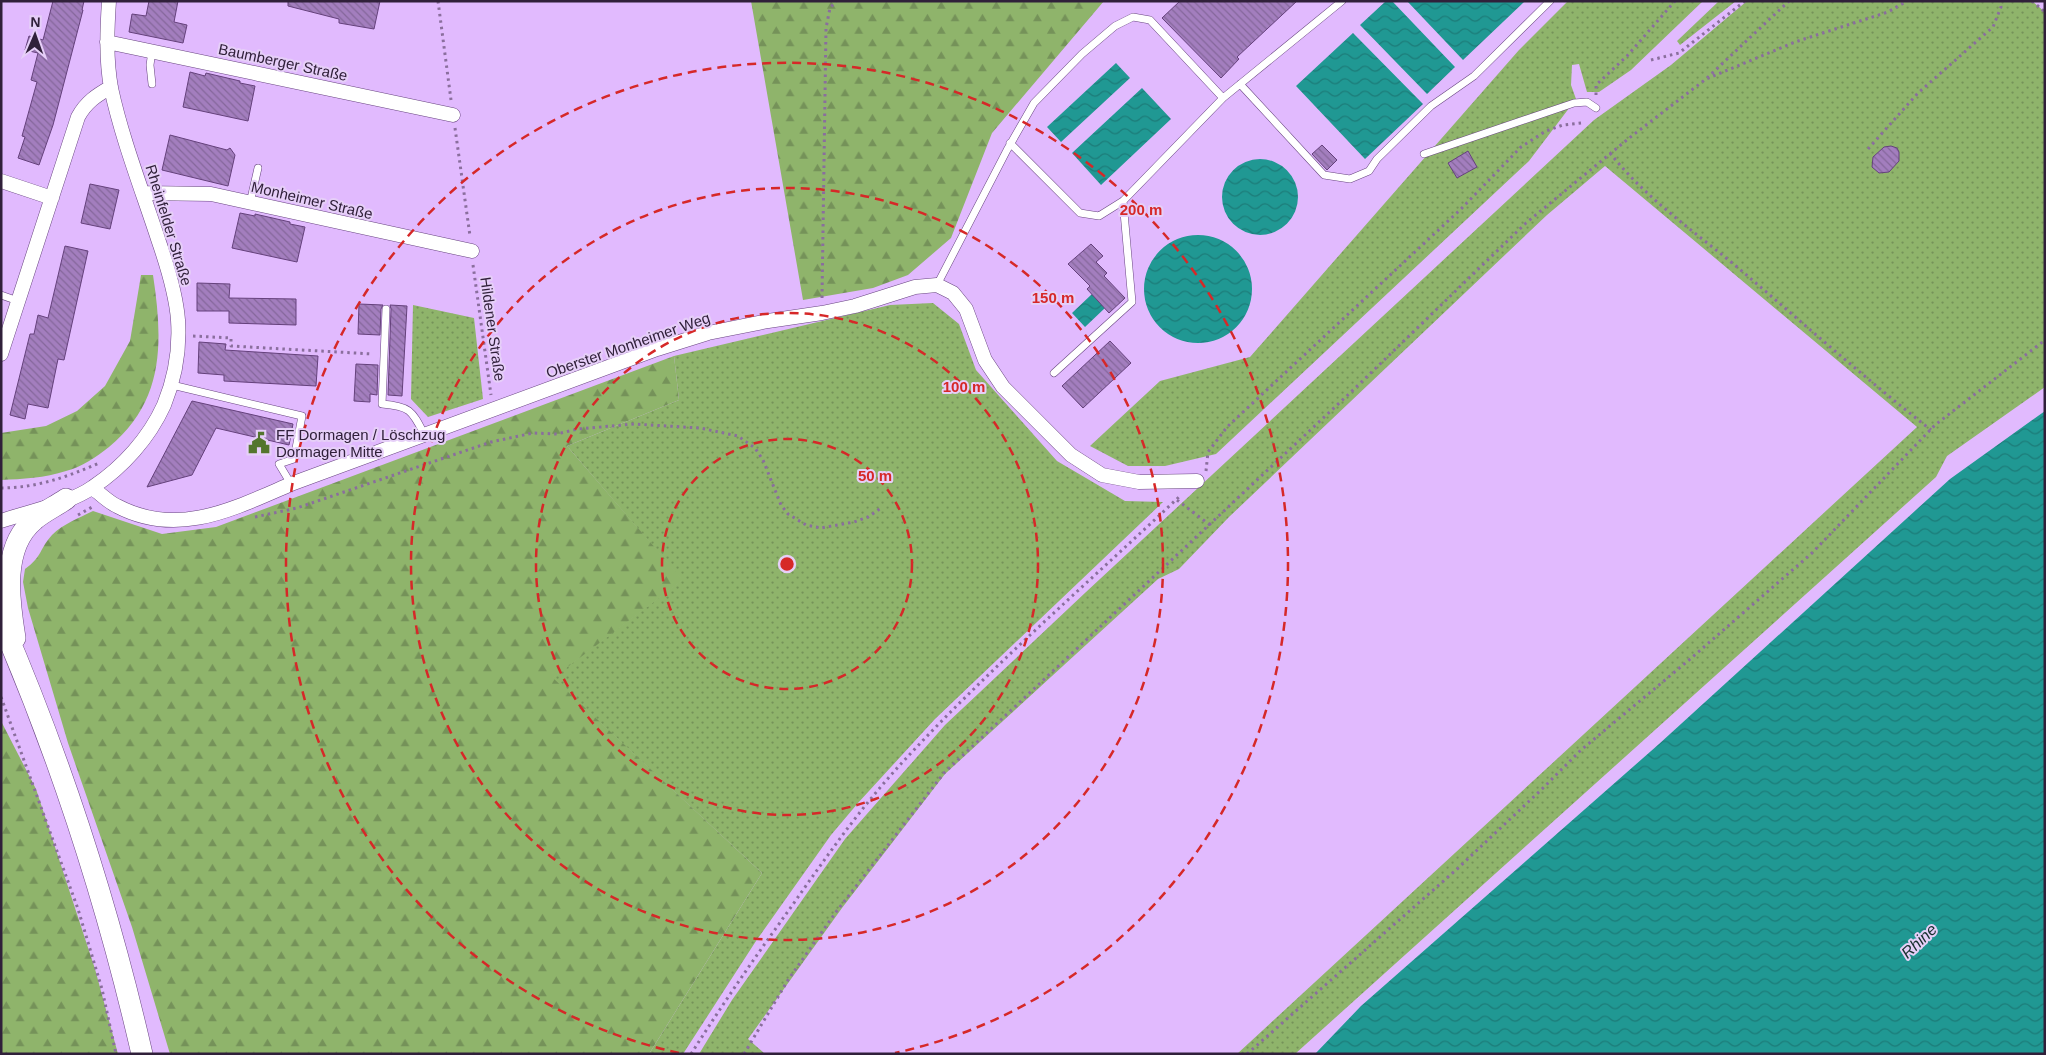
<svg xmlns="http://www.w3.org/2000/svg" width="2046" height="1055" font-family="Arial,sans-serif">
<defs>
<pattern id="grass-dots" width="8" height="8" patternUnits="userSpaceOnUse" patternTransform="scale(1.25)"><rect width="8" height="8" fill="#8fb46b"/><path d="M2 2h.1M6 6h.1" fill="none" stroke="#759259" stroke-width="1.8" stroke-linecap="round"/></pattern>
<pattern id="forest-firs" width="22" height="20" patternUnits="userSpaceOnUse" patternTransform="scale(1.25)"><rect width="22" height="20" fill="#8fb46b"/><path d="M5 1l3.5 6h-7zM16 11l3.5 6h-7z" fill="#759259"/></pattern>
<pattern id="water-waves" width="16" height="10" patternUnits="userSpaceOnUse" patternTransform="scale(1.25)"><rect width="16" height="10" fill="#209893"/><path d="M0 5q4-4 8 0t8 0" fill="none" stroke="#1c7c79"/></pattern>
<pattern id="building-back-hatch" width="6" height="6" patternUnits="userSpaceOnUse" patternTransform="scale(1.25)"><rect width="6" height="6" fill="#a37ebe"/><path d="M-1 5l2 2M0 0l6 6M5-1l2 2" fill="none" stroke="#85679b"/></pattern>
</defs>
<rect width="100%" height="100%" fill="#e1bafe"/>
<path fill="url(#grass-dots)" d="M 1568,1 L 1703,1 L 1631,70 L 1599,92 L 1587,92 L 1579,64 L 1572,65 L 1571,85 L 1576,99 L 1529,161 L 1216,454 L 1165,466 L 1128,466 L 1090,446 L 1160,381 L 1250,357 L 1519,50 Z
M 1719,1 L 1736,1 L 1680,45 L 1677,41 Z
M 1747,1 L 2032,1 L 2045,12 L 2045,387 L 1947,456 L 1936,477 L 1295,1054 L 1237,1054 L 1917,427 L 1605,166 L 1547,215 L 1229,517 L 1179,569 L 1158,579 L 945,774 L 842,908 L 748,1039 L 765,1054 L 699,1054 L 732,1000 L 845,839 L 945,725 L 1086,592 L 1594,120 L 1671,65 Z
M 933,303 L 959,324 L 976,370 L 1057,461 L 1125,501 L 1163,502 L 935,719 L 858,803 L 831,835 L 756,941 L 683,1054 L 649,1054 L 762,873 L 552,678 L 682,580 L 567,446 L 679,400 L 674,356 L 890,305 Z
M 413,305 L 474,318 L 483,399 L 428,417 L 411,399 Z"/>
<path fill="url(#forest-firs)" d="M 751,1 L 1104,1 L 992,133 L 951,238 L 908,275 L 873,288 L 803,300 Z
M 141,275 L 153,275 C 163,341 165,401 109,447 C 96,457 82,467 66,471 C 45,478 22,479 1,480 L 1,433 L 46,426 L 77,411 L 105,386 L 130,341 Z
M 674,356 L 679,400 L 567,446 L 683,580 L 553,678 L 762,873 L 649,1054 L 170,1054 L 132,927 L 68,743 L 28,608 L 23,582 L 25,569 C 42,557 40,548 52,535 C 63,524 79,518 93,511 L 162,534 L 216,527 Z
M 1,721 L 36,789 L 95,969 L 118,1054 L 1,1054 Z"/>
<path fill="url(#water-waves)" d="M 1386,1 L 1392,1 L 1455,67 L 1427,94 L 1360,25 Z
M 1407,1 L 1524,1 L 1524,2 L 1463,60 Z
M 1353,33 L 1423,104 L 1365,159 L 1296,86 Z
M 1116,63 L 1130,78 L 1061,142 L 1047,127 Z
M 1142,88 L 1171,119 L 1101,185 L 1072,153 Z
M1222 197a38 38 0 1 1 76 0a38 38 0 1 1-76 0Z
M1144 289a54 54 0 1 1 108 0a54 54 0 1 1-108 0Z
M 1092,294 L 1105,308 L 1085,327 L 1072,313 Z
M 2045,411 L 2045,1054 L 1315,1054 L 1361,1006 L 1659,744 L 1950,479 Z"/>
<path fill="url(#building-back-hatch)" stroke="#65417c" d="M 53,1 L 84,1 L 82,10 L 83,10 L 53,125 L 39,165 L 18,158 L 25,137 L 22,136 L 37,82 L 31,80 L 38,53 L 25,50 L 29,36 L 43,40 Z
M 149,1 L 178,1 L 174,22 L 187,25 L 183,43 L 129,32 L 132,14 L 146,16 Z
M 288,1 L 380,1 L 374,29 L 339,23 L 339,19 L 288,6 Z
M 1180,1 L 1297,1 L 1237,57 L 1239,59 L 1221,78 L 1162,18 Z
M 190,72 L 205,76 L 206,73 L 240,81 L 240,83 L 255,86 L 248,121 L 183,107 Z
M 170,135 L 227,150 L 230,148 L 235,155 L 228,186 L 162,170 Z
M 1322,145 L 1337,160 L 1327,170 L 1312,154 Z
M 1891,146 L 1897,148 L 1899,152 L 1899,161 L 1889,172 L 1879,173 L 1872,167 L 1873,157 L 1884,147 Z
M 1468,151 L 1477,167 L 1457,178 L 1448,163 Z
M 90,184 L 119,190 L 110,229 L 81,223 Z
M 240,213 L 255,216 L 255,214 L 290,222 L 290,224 L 305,227 L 297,262 L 232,248 Z
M 1091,244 L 1103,256 L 1096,262 L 1107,273 L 1104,276 L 1125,298 L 1109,313 L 1087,289 L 1090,286 L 1068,264 Z
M 65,246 L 88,251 L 64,360 L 58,359 L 48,408 L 28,404 L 25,419 L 10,415 L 30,334 L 34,334 L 38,315 L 48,318 Z
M 197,283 L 230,284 L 229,298 L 296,299 L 296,325 L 229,323 L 229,311 L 197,311 Z
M 359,304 L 383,305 L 381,309 L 380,335 L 358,334 Z
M 390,305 L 407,306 L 402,396 L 388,395 L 391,309 Z
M 1110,341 L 1131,363 L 1083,408 L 1062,386 Z
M 199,342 L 226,344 L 225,350 L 318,356 L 316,386 L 224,381 L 224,375 L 198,373 Z
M 356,364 L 378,365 L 377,395 L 370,394 L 370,402 L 354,401 Z
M 192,401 L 293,424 L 289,445 L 216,428 L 192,475 L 147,487 Z"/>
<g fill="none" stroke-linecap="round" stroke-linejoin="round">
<g stroke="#684580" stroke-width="8">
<path id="service" d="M 152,84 L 150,65 L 152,51
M 1240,84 L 1324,175 L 1350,179 L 1369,171 L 1377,159 L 1431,106 L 1474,76 L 1550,1
M 1010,143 L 1080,213 L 1099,216 L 1123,201 L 1223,98 L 1342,1
M 1424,154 L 1574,103 L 1587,102 L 1596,108
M 250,203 L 258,168
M 937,285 L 1007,150 L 1034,103 L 1082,54 L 1115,26 L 1133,17 L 1150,20 L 1223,98
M 1,295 L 18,301
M 386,309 L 382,404 C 409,406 412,410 424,434
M 1054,373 L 1132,302 L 1123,201
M 172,385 L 302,416 L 294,459 L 279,464 L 291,484"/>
</g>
<g stroke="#684580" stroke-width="15">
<path id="minor" d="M 107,42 L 453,115
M 1,181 L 52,198
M 143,193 L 211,194 L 472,251
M 1,354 L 78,117 C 86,102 97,95 111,87
M 92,488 C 100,493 108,502 117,506 C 178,538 233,509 291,484 L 657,349 L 708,333 L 768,321 L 822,313 L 855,306 L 915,287 L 937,285 L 953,293 L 966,309 L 985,360 L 1003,387 L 1071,455 L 1102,475 L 1139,482 L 1197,481
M 1,521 C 30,511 69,504 93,487 C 123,467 149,438 164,405 C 175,378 180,349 178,320 C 176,293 167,265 158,239 C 142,190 122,139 111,88 C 106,59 107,31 109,1"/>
</g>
<g stroke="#684580" stroke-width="22">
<path id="primary" d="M 1,621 C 61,760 108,906 142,1054
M 15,638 C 9,601 1,547 34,520 C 43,512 56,506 66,499"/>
</g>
<path stroke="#8a6e9d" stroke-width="3" stroke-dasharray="2.5 4" stroke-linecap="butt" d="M 438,1 L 451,100
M 2032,1 L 2045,12
M 1651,60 L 1679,53 L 1745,1
M 1707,78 L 1789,1
M 1596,95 L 1596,85 L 1627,56 L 1675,1
M 455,128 L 470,236
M 1868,149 L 1918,93 L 1993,27 L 2001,7 L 2000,1
M 1610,153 C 1647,200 1697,233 1743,272 C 1805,325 1866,379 1931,430
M 473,265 L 491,395
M 822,298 L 826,28 L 830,8 L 836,1
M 193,336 L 231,338 L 231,346 L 373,354
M 1206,471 L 1208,452 L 1227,427 L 1461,209 L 1521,147 L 1546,131 L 1563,125 L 1581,123
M 1,488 C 36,488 67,477 99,463
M 1177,500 L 1210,525
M 78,515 L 94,506
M 255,517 L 297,508 L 491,442 L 533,433 L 557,434 L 578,429 L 634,424 L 700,428 L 738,436 L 755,448 L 763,460 L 781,505 L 788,514 L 806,525 L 821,528 L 854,522 L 868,517 L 881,508
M 1,697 L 78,909 L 102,989 L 116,1054
M 691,1054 C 722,1005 755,957 789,910 C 824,860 858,811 899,766 C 987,670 1086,585 1180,496
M 744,1054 L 788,980 L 836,912 L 944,773 L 1351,392 L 1526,223 L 1628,139 L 1706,79 L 1795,42 L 1888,12 L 1907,1
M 1247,1054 L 1456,870 L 1541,790 L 1581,750 L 1689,660 L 1812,553 L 1935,425 L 2045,340"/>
<use href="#service" stroke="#fff" stroke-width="7"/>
<use href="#minor" stroke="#fff" stroke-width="14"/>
<use href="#primary" stroke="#fff" stroke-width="21"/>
</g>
<g fill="none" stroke="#d62828" stroke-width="2.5" stroke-dasharray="9 6">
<circle cx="787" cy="564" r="125"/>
<circle cx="787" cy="564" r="251"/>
<circle cx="787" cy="564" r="376"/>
<path d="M679 1053A501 501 0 1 1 895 1053"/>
</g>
<defs>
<g id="civic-bare" transform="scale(1.725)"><path d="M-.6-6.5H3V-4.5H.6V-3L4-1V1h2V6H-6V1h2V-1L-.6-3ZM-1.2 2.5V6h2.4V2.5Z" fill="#53752d" stroke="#e6cff8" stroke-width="2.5" paint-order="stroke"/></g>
</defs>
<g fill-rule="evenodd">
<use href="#civic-bare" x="259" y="443"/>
</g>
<g text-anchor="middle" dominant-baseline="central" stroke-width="4" stroke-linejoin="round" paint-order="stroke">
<g font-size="15" fill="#30203a" stroke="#e6cff8">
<text transform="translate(283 62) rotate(12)">Baumberger Straße</text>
<text transform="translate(312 200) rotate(13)">Monheimer Straße</text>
<text transform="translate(169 225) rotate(73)">Rheinfelder Straße</text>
<text transform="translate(493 329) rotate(82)">Hildener Straße</text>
<text transform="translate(628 345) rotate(-19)">Oberster Monheimer Weg</text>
</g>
<g font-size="15" fill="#30203a" stroke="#e6cff8" text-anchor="start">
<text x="276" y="434">FF Dormagen / Löschzug<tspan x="276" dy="17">Dormagen Mitte</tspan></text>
</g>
<g font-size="16" font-style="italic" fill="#162f2d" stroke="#e6cff8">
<text transform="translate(1919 941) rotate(-43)">Rhine</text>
</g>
</g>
<circle cx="787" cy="564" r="8" fill="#d62828" stroke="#e6cff8" stroke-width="2.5"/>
<g font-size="15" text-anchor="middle" font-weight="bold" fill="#d62828" stroke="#e6cff8" stroke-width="4" stroke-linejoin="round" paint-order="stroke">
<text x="1141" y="215">200 m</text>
<text x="1053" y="303">150 m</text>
<text x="964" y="392">100 m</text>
<text x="875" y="481">50 m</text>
</g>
<rect width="2046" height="1055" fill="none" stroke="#30203a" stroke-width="5"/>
<g transform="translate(35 35) rotate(2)" stroke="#e6cff8" stroke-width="4" paint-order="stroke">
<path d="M0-4L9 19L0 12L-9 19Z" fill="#30203a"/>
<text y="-8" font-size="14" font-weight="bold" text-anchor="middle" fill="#30203a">N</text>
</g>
</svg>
